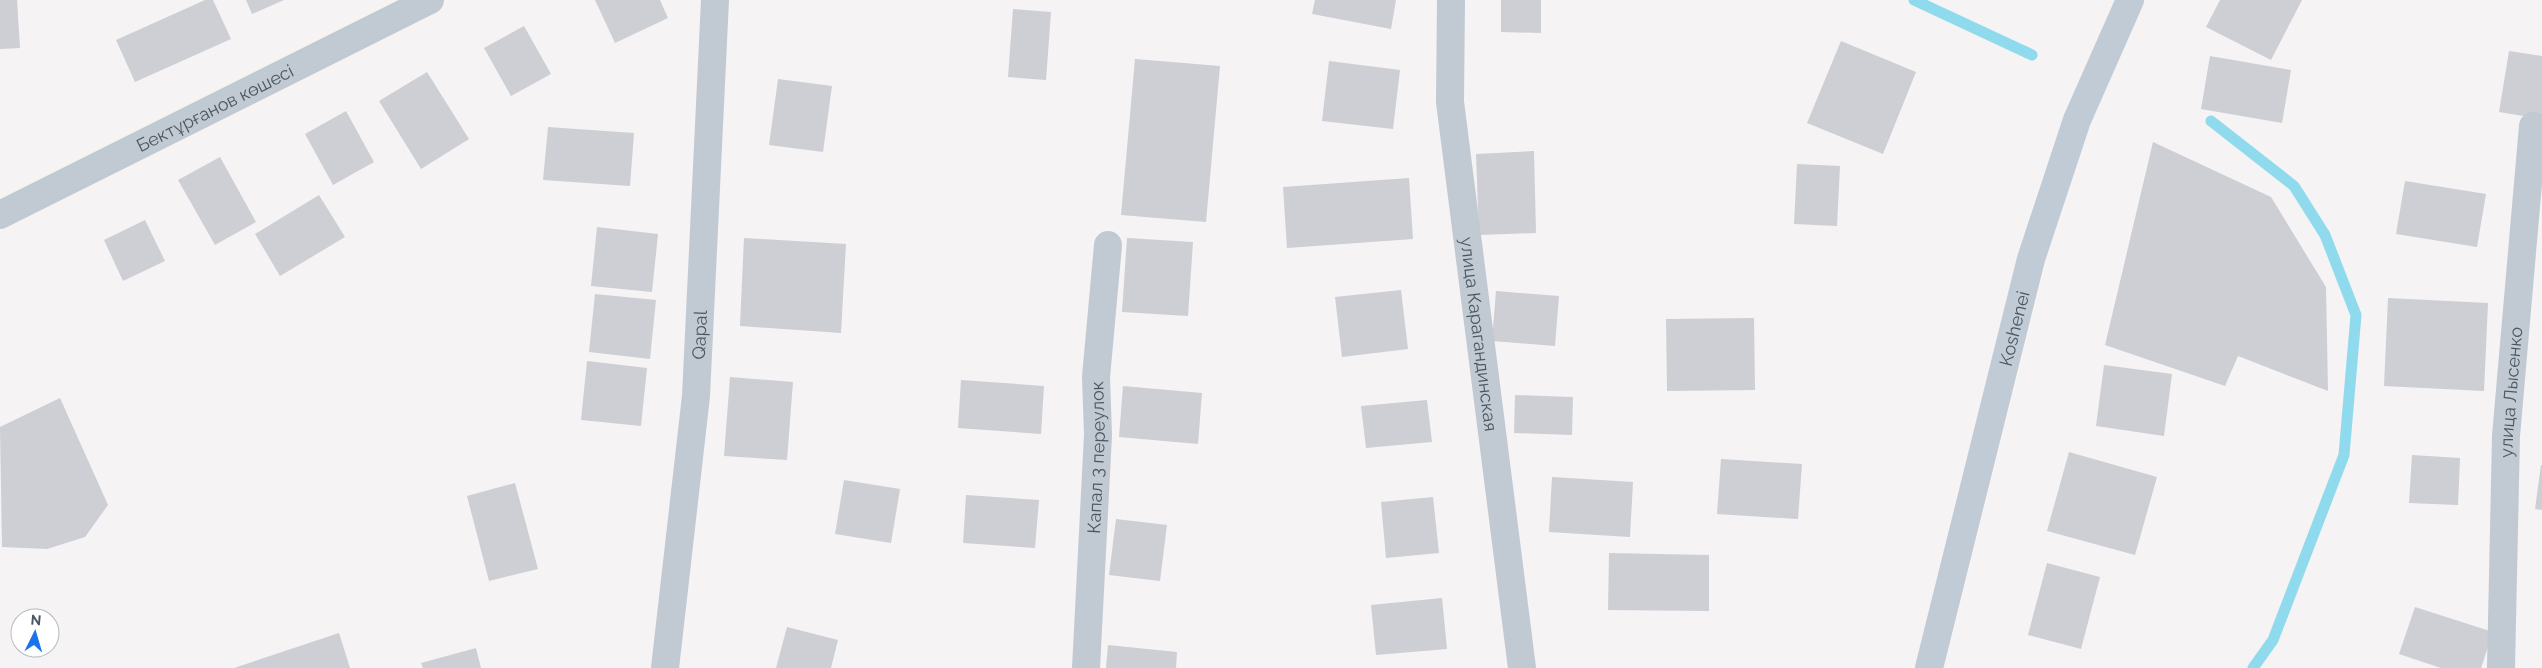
<svg xmlns="http://www.w3.org/2000/svg" width="2542" height="668" font-family="Raleway,sans-serif">
<rect width="100%" height="100%" fill="#f5f3f3"/>
<g fill="none" stroke-linecap="round" stroke-linejoin="round">
<path stroke="#90daee" stroke-width="11" d="M 1914,0 L 2032,55
M 2211,121 L 2294,186 L 2325,235 L 2356,315 L 2344,455 L 2273,640 L 2253,668"/>
</g>
<path fill="#cdcfd5" d="M 0,0 L 17,0 L 20,48 L 0,49 Z
M 205,0 L 213,0 L 231,39 L 135,82 L 116,40 Z
M 246,0 L 284,0 L 252,14 Z
M 595,0 L 660,0 L 668,18 L 615,43 Z
M 1315,0 L 1396,0 L 1391,29 L 1312,14 Z
M 1501,0 L 1541,0 L 1541,33 L 1501,32 Z
M 2220,0 L 2302,0 L 2271,60 L 2206,27 Z
M 1013,9 L 1051,12 L 1046,80 L 1008,77 Z
M 524,26 L 551,74 L 511,96 L 484,48 Z
M 1841,41 L 1916,72 L 1883,154 L 1807,123 Z
M 2509,51 L 2542,56 L 2542,119 L 2499,112 Z
M 2210,56 L 2291,70 L 2282,123 L 2201,109 Z
M 1135,59 L 1220,66 L 1206,222 L 1121,215 Z
M 1329,61 L 1400,70 L 1393,129 L 1322,121 Z
M 427,72 L 469,139 L 421,169 L 379,101 Z
M 778,79 L 832,86 L 823,152 L 769,145 Z
M 346,111 L 374,162 L 333,185 L 305,134 Z
M 548,127 L 634,133 L 630,186 L 543,180 Z
M 2153,142 L 2271,197 L 2326,287 L 2328,391 L 2238,356 L 2225,386 L 2105,345 Z
M 1534,151 L 1536,233 L 1479,235 L 1476,154 Z
M 220,157 L 256,222 L 215,245 L 178,180 Z
M 1797,164 L 1840,166 L 1837,226 L 1794,224 Z
M 1409,178 L 1413,239 L 1287,248 L 1283,187 Z
M 2405,181 L 2486,194 L 2477,247 L 2396,234 Z
M 319,195 L 345,237 L 280,276 L 255,234 Z
M 145,220 L 165,261 L 123,281 L 104,240 Z
M 597,227 L 658,234 L 652,292 L 591,286 Z
M 744,238 L 846,244 L 841,333 L 740,326 Z
M 1127,238 L 1193,242 L 1188,316 L 1122,312 Z
M 1401,290 L 1408,349 L 1342,357 L 1335,297 Z
M 1496,291 L 1559,296 L 1555,346 L 1492,341 Z
M 595,294 L 656,300 L 650,359 L 589,352 Z
M 2388,298 L 2488,303 L 2484,391 L 2384,386 Z
M 1754,318 L 1755,390 L 1667,391 L 1666,319 Z
M 587,361 L 647,368 L 641,426 L 581,420 Z
M 2104,365 L 2172,374 L 2164,436 L 2096,426 Z
M 730,377 L 793,382 L 787,460 L 724,456 Z
M 961,380 L 1044,386 L 1041,434 L 958,428 Z
M 1123,386 L 1202,393 L 1198,444 L 1119,437 Z
M 1515,395 L 1573,397 L 1572,435 L 1514,433 Z
M 60,398 L 108,505 L 85,537 L 47,549 L 2,547 L 0,427 Z
M 1427,400 L 1432,442 L 1366,448 L 1361,406 Z
M 2069,452 L 2157,477 L 2135,555 L 2047,531 Z
M 2412,455 L 2460,458 L 2458,505 L 2409,503 Z
M 1721,459 L 1802,464 L 1798,519 L 1717,514 Z
M 2541,465 L 2542,465 L 2542,510 L 2535,509 Z
M 1552,477 L 1633,482 L 1630,537 L 1549,532 Z
M 844,480 L 900,489 L 891,543 L 835,534 Z
M 515,483 L 538,569 L 489,581 L 467,496 Z
M 966,495 L 1039,500 L 1035,548 L 963,543 Z
M 1433,497 L 1439,553 L 1386,558 L 1381,502 Z
M 1116,519 L 1167,525 L 1160,581 L 1109,575 Z
M 1609,553 L 1709,555 L 1709,611 L 1608,610 Z
M 2047,563 L 2100,577 L 2081,649 L 2028,635 Z
M 1442,598 L 1447,649 L 1376,655 L 1371,605 Z
M 2415,607 L 2493,632 L 2481,668 L 2441,668 L 2399,654 Z
M 787,627 L 838,640 L 831,668 L 776,668 Z
M 339,633 L 350,668 L 234,668 Z
M 1108,645 L 1177,652 L 1176,668 L 1106,668 Z
M 476,648 L 481,668 L 423,668 L 421,663 Z"/>
<g fill="none" stroke-linecap="round" stroke-linejoin="round">
<g stroke="#c1cad2" stroke-width="28">
<path id="s1" d="M 1451,0 L 1450,102 L 1522,668"/>
<path id="s2" d="M 0,215 L 430,0"/>
<path id="s3" d="M 665,668 L 696,396 L 715,0"/>
<path id="s4" d="M 1086,668 L 1098,435 L 1096,377 L 1108,245"/>
<path id="s5" d="M 2501,668 L 2506,436 L 2533,126 L 2542,129"/>
</g>
<path stroke="#c1cbd6" stroke-width="28" id="s6" d="M 1929,668 L 2031,259 L 2077,120 L 2130,0"/>
</g>
<g text-anchor="middle" dominant-baseline="central" stroke-width="5" stroke-linejoin="round" paint-order="stroke">
<g font-size="18" fill="#4a5661" stroke="#fff">
<text stroke="none"><textPath href="#s2" startOffset="240">Бектұрғанов көшесі</textPath></text>
<text stroke="none"><textPath href="#s6" startOffset="350">Koshenei</textPath></text>
<text stroke="none"><textPath href="#s1" startOffset="336">улица Карагандинская</textPath></text>
<text stroke="none"><textPath href="#s3" startOffset="335">Qapal</textPath></text>
<text stroke="none"><textPath href="#s5" startOffset="276">улица Лысенко</textPath></text>
<text stroke="none"><textPath href="#s4" startOffset="211">Капал 3 переулок</textPath></text>
</g>
</g>
<g transform="translate(35 633) rotate(5)"><circle r="24" fill="#ffffff" stroke="#b7bbc0"/>
<path d="M0-4L9 19L0 12L-9 19Z" fill="#1a73e8"/>
<text y="-8" font-size="14" font-weight="bold" text-anchor="middle" fill="#4a5661">N</text>
</g>
</svg>
